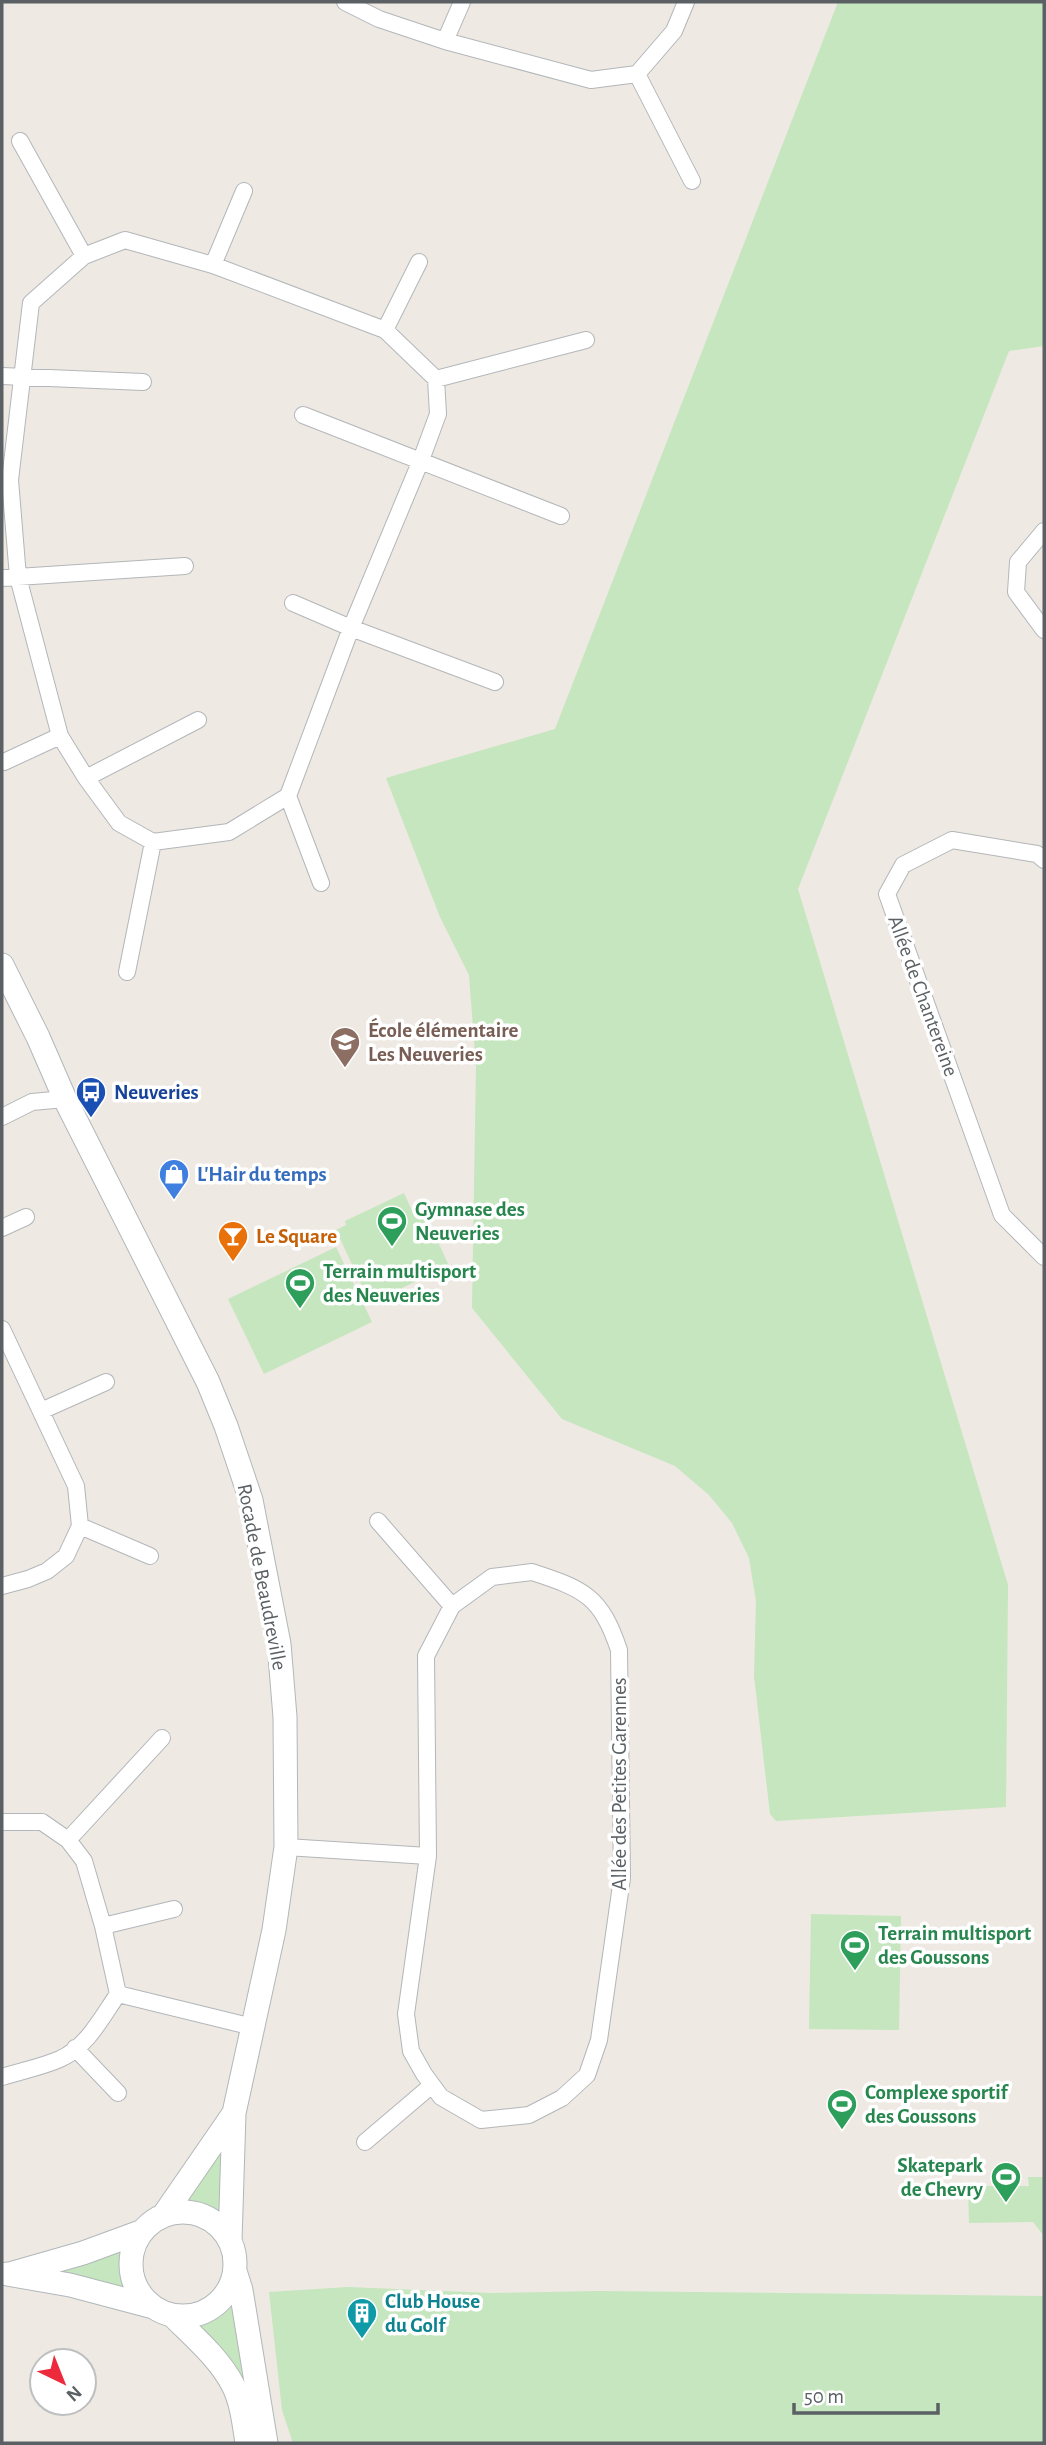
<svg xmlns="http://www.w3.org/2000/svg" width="1046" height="2445" font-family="'Alegreya Sans',sans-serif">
<rect width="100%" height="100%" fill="#eee9e2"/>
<path fill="#c5e6be" d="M 838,2 L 1044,2 L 1044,346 L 1009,351 L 798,889 L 1008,1585 L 1006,1807 L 776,1821 L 770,1814 L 754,1676 L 756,1601 L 749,1558 L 732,1523 L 709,1495 L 675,1466 L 562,1419 L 472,1308 L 476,1066 L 469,975 L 440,917 L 386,778 L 555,729 Z
M 404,1193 L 413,1213 L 423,1209 L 449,1266 L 370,1303 L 336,1230 L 346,1225 L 345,1221 Z
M 336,1247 L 372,1322 L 264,1374 L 228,1299 Z
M 811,1914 L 901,1916 L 899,2030 L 809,2029 Z
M 219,2153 L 223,2158 L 223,2215 L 202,2205 L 186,2202 L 185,2199 Z
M 1028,2177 L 1044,2177 L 1044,2236 L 1033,2222 L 969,2223 L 968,2186 L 1029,2186 Z
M 122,2249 L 120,2268 L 124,2285 L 120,2290 L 42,2270 Z
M 348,2287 L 491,2293 L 598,2291 L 1044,2296 L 1044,2443 L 293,2443 L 282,2410 L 269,2292 Z
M 233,2300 L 252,2415 L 198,2324 Z"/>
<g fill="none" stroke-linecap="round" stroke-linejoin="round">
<g stroke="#b3b6ba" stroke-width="18">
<path id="street" d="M 345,2 L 379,19 L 445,41 L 591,80 L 637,74 L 674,31 L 686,2
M 445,41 L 462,2
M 637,74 L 692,181
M 20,141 L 84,256
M 125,240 L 213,265 L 385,330 L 436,379 L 438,414 L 421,460 L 351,628 L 288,796 L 229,832 L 153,842 L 119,823 L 86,778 L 60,736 L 18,577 L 10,480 L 31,303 L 84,256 Z
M 213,265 L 244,191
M 385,330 L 419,262
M 2,376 L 143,382
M 436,379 L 586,340
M 303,415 L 561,516
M 1044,531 L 1018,562 L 1016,592 L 1044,630
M 2,578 L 185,566
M 293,603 L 351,628 L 495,682
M 4,762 L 60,736
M 86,778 L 198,720
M 288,796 L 321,883
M 1044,860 L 1037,854 L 952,840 L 903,865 L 887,894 L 1002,1215 L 1044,1257
M 127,972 L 153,842
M 2,1117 L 32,1102 L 65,1099
M 2,1228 L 26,1217
M 2,1329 L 76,1486 L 80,1526 L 66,1556 L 47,1571 L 28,1579 L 2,1586
M 41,1411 L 106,1382
M 378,1521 L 452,1606
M 80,1526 L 150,1556
M 532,1572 C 584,1589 601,1596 619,1650 L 622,1878 L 599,2040 L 587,2075 L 562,2098 L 529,2115 L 481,2120 L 441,2097 L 424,2074 L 411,2051 L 406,2014 L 428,1856 L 426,1656 L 452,1606 L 492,1577 Z
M 2,1822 L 42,1822 L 68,1840 L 84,1861 L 103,1926 L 118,1994 C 102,2017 87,2047 60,2059 C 42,2067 21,2071 2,2077
M 68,1840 L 162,1738
M 286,1847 L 428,1856
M 103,1926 L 174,1909
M 118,1994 L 253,2027
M 75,2048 L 118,2093
M 365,2142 L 432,2085"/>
</g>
<g stroke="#b1b7ba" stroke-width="25">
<path id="secondary" d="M 2,965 L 38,1037 L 65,1099 L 208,1382 L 226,1426 L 251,1500 L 279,1644 L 285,1717 L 286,1847 L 274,1930 L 234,2113 L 230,2241
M131 2264a52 52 0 1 1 104 0a52 52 0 1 1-104 0Z
M 163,2216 L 234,2113
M 235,2271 L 241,2290 L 266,2443
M 13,2273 L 83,2253 L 143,2231
M 7,2274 L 70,2285 L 153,2307
M 172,2315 C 194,2337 219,2358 233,2385 C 242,2403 244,2424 247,2443"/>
</g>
<use href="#street" stroke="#fff" stroke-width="16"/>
<use href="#secondary" stroke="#fff" stroke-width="23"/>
</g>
<defs>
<g id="school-pin" transform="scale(1.575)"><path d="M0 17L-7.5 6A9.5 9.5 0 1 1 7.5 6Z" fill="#8d6e63" stroke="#fff"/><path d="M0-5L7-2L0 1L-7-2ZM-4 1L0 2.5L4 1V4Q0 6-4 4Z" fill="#fff"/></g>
<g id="bus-pin" transform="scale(1.575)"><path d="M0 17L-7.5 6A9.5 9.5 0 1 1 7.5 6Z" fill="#1a4fb4" stroke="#fff"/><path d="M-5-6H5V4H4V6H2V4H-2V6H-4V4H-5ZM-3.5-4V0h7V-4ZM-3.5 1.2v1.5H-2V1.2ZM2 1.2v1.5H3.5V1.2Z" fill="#fff"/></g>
<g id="shop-pin" transform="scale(1.575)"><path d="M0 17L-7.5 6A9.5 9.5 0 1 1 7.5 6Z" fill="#3f7fe0" stroke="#fff"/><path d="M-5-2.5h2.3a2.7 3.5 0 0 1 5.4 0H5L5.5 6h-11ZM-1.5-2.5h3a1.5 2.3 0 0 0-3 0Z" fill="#fff"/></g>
<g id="stadium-pin" transform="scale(1.575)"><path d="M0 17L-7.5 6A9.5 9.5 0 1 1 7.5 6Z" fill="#2e9e5b" stroke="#fff"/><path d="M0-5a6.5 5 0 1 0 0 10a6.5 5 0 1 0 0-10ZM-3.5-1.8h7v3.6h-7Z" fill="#fff"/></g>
<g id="bar-pin" transform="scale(1.575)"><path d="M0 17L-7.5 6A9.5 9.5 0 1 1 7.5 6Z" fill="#e8710a" stroke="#fff"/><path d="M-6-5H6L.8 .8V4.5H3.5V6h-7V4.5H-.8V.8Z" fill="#fff"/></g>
<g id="building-pin" transform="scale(1.575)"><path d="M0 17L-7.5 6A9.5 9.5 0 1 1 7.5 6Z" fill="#0f9aa8" stroke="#fff"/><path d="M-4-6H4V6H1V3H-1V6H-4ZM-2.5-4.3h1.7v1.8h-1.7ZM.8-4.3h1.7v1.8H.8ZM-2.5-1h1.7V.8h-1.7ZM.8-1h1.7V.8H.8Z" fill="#fff"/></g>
</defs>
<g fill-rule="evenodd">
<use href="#school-pin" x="345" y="1042"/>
<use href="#bus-pin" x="91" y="1092"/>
<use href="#shop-pin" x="174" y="1174"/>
<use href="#stadium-pin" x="392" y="1221"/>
<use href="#bar-pin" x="233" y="1236"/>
<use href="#stadium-pin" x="300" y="1283"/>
<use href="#stadium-pin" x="855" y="1945"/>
<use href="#stadium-pin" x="842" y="2104"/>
<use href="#stadium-pin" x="1006" y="2177"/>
<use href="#building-pin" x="362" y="2313"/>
</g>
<g text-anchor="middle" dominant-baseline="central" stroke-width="7" stroke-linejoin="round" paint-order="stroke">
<g font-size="21" fill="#5a6063" stroke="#fff">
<text transform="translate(923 996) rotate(70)">Allée de Chantereine</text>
<text transform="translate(262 1577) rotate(79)">Rocade de Beaudreville</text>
<text transform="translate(619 1784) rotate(-90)">Allée des Petites Garennes</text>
</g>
<g font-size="21" font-weight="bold" fill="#785e54" stroke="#fff" text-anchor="start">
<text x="368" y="1030">École élémentaire<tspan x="368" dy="24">Les Neuveries</tspan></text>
</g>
<g font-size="21" font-weight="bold" fill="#164399" stroke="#fff" text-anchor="start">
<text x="114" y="1092">Neuveries</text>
</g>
<g font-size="21" font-weight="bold" fill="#366cbe" stroke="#fff" text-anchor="start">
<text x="197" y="1174">L'Hair du temps</text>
</g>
<g font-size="21" font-weight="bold" fill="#27864d" stroke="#fff" text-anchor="start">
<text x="415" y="1209">Gymnase des<tspan x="415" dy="24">Neuveries</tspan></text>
<text x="323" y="1271">Terrain multisport<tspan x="323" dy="24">des Neuveries</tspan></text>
<text x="878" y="1933">Terrain multisport<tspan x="878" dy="24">des Goussons</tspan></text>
<text x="865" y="2092">Complexe sportif<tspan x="865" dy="24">des Goussons</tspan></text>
<text x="983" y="2165" text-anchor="end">Skatepark<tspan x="983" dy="24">de Chevry</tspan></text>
</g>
<g font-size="21" font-weight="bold" fill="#c56008" stroke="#fff" text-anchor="start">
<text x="256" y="1236">Le Square</text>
</g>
<g font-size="21" font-weight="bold" fill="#0d838f" stroke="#fff" text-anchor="start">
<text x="385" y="2301">Club House<tspan x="385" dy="24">du Golf</tspan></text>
</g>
</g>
<rect width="1046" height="2445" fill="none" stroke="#5a6063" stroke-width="7"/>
<g transform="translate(63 2382) rotate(137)"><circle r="33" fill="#ffffff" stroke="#bdbfc1" stroke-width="2"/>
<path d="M0-5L12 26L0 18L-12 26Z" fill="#ed293c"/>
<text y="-10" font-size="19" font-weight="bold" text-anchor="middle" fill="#5a6063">N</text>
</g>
<path d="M794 2403v10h144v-10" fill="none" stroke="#5a6063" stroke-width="3.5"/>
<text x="804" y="2403" font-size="21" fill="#5a6063" stroke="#ffffff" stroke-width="5" paint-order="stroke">50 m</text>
</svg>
